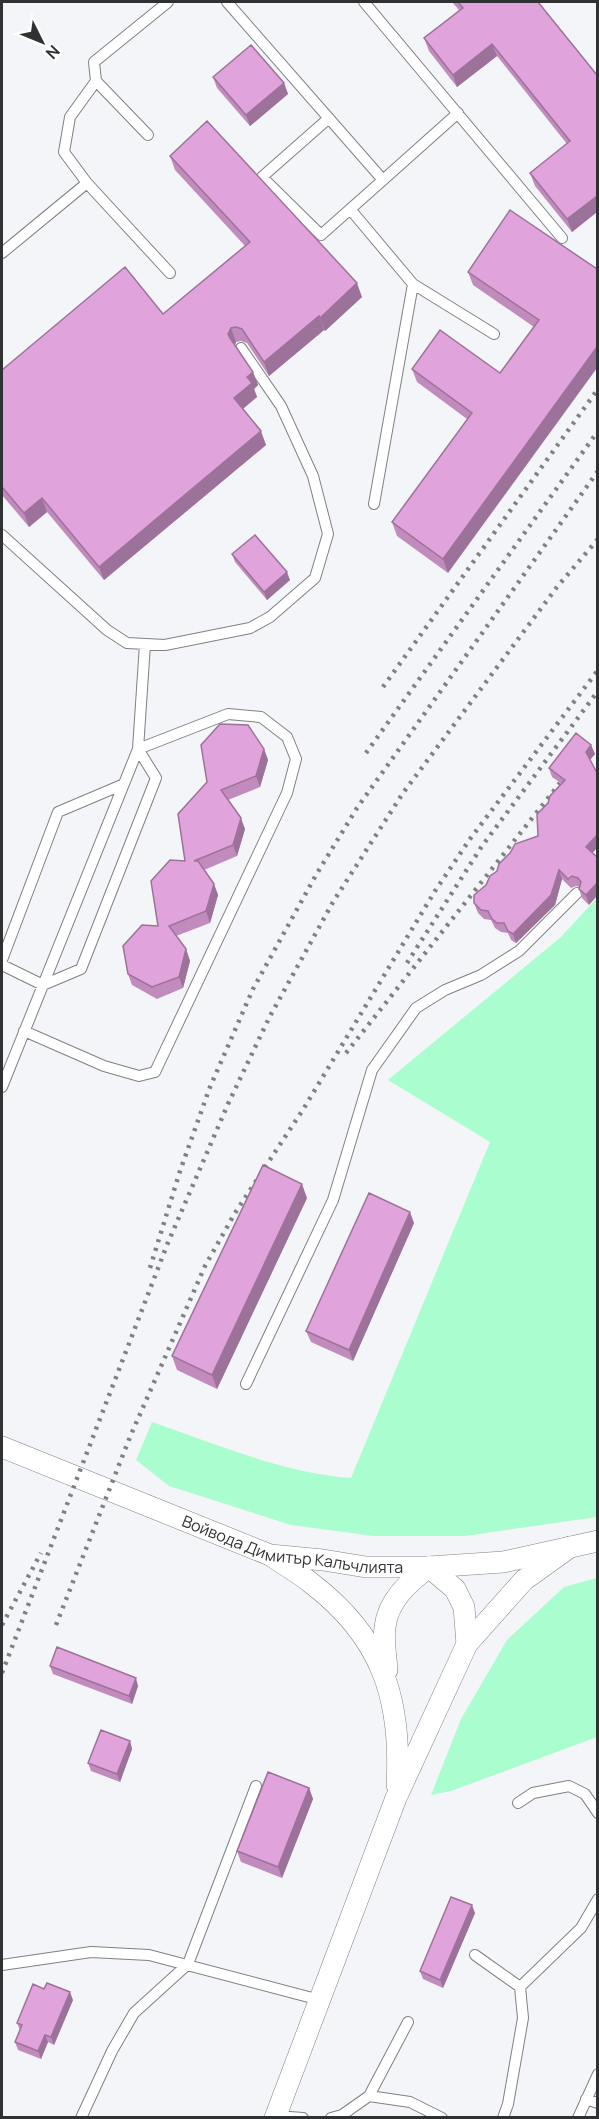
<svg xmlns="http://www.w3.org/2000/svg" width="599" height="2119" font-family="Manrope,sans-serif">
<rect width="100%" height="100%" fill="#f4f5f8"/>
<path fill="#a9fdcf" d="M 597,898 L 597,1517 L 465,1536 L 374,1536 L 291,1525 L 169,1486 L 136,1460 L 152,1422 C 216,1444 283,1473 351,1478 L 490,1142 L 388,1080 L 561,937 Z
M 597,1578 L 597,1737 L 451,1791 L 431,1795 L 461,1719 L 507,1640 L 564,1587 Z"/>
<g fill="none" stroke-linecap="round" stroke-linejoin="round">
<g stroke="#808184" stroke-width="12">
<path id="service" d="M 227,2 L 383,180 L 458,113
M 364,2 L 562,238
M 329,118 L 262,177 L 321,235 L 383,180
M 148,135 L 96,81 L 94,62 L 168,2
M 87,183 L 170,273
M 350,209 L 413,284
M 2,253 L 87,183 L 64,152 L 70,117 L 96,81
M 374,504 L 413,284 L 494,334
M 2,535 L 107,630 L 127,643 L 165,645 L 250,628 L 270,617 L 315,578 L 328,534 L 313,476 L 281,406 L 241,348
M 2,960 L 58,812 L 124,784
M 2,965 L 43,985 L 81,969 L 156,778 L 138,749 L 228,714 L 261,717 L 287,737 L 296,759 L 287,793 L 155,1072 L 139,1076 L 104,1066 L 24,1031
M 2,1087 L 138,749 L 145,644
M 246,1384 L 333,1200 L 372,1070 L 416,1008 L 445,990 L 481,975 L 519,951 L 577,893
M 518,1803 L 533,1793 L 569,1786 L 585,1794 L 598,1813
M 475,1955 L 520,1987 L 523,2018 L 508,2104 L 503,2118
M 2,1965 L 91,1952 L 149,1955 L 320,2000
M 520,1987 L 581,1928 L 598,1899
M 369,2096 L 410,2102 L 442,2118
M 586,2099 L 598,2103
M 276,2116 L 303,2118
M 81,2118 L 112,2051 L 134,2013 L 188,1964 L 256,1786
M 331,2118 L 342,2115 L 369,2096 L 408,2022
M 578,2118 L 598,2074"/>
</g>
<g stroke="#808184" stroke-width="22">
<g id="minor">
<path id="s1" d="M 2,1447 L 270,1555 L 323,1560 L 366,1567 L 429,1567 L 503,1562 L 598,1541"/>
<path d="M 273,1557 C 286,1566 299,1573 311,1583 C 382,1637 402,1699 397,1785"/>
<path d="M 429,1567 L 455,1589 L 464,1607 L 467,1644"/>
<path d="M 387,1670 C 386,1656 383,1640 385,1627 C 388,1600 409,1582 429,1567"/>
<path d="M 275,2118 L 396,1798 L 467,1644 L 524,1580 L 570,1547"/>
</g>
</g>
<use href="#service" stroke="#fff" stroke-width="10"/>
<use href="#minor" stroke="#fff" stroke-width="21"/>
<path stroke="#808182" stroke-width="4.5" stroke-dasharray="3 6" stroke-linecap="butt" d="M 383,687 L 598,389
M 366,753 L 598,431
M 407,963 L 482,846 L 598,691
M 346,1053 L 560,783
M 150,1268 L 180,1171 L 210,1087 L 253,989 L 316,875 L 357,808 L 598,471
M 2,1625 L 41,1553
M 56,1625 L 130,1437 L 205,1266 L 235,1213 L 304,1108 L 435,891 L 470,839 L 598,670
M 2,1673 L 167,1245 L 228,1104 L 269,1018 L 333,902 L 403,793 L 557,587 L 598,539"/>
</g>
<path fill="#c18cbd" d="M 452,2 L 538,2 L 597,75 L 597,212 L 572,232 L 535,186 L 530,173 L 567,144 L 497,56 L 457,87 L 429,51 L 424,38 L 459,10 Z
M 213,77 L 284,83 L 288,94 L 250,126 L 217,88 Z
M 170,156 L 362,297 L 325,331 L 324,330 L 269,376 L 247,343 L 241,341 L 236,342 L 235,345 L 253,372 L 258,385 L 254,389 L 257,397 L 243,409 L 266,445 L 104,580 L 47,512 L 29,527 L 2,495 L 2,370 L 163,314 L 245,246 L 175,170 Z
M 597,269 L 448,573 L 397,536 L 392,522 L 467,419 L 417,382 L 412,369 L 500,373 L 534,327 L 473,285 L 468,272 Z
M 232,554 L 290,580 L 267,600 L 235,562 Z
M 591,745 L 595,754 L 590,760 L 593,853 L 589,905 L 582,898 L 579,889 L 580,887 L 576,886 L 571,888 L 562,879 L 555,905 L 516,943 L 511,940 L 508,933 L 501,932 L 495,928 L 491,920 L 484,919 L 478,913 L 474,903 L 486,885 L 497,871 L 538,836 L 548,803 L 562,784 L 552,777 L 549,768 Z
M 264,749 L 268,760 L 260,787 L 228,800 L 245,829 L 237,856 L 204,870 L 214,884 L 218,895 L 210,923 L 176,936 L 186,949 L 190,961 L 183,988 L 157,999 L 132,985 L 128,974 L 158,926 L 185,861 L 178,814 Z
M 307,1198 L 217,1389 L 177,1370 L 172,1356 Z
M 414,1223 L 353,1361 L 311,1342 L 306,1331 Z
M 50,1666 L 138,1686 L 132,1704 L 53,1674 Z
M 130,1741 L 132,1749 L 120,1782 L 91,1771 L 88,1763 Z
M 309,1788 L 313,1799 L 282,1878 L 241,1862 L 237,1851 Z
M 475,1913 L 443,1988 L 423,1979 L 420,1971 Z
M 73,2000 L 54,2045 L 48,2042 L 41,2059 L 18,2050 L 15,2042 L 20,2030 L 17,2023 Z"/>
<path fill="#9d729a" d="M 492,44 L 497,56 L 457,87 L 453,75 Z
M 284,83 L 288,94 L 250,126 L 246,115 Z
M 597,196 L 597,212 L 572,232 L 567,219 Z
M 357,283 L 362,297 L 325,331 L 320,318 Z
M 319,316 L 324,330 L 269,376 L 264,362 Z
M 231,328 L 236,342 L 234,348 L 228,334 Z
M 597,347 L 597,368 L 448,573 L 443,559 Z
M 253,372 L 258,385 L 254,389 L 257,397 L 239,412 L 234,398 L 247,377 Z
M 261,431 L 266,445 L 104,580 L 99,567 Z
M 42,498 L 47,512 L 29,527 L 24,513 Z
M 287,572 L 290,580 L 267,600 L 264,592 Z
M 591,745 L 595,754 L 589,761 L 586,752 Z
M 264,749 L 268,760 L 260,787 L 256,776 Z
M 241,818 L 245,829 L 237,856 L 233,845 Z
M 597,835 L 597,848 L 590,856 L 586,847 Z
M 559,870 L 562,879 L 555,905 L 516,943 L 513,934 Z
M 597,883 L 597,896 L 589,905 L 586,895 Z
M 214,884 L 218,895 L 210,923 L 206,911 Z
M 186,949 L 190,961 L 183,988 L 179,977 Z
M 302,1184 L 307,1198 L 217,1389 L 212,1375 Z
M 410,1212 L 414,1223 L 353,1361 L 349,1350 Z
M 136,1678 L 138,1686 L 132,1704 L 129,1696 Z
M 130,1741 L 132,1749 L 120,1782 L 117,1774 Z
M 309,1788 L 313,1799 L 282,1878 L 278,1867 Z
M 472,1905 L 475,1913 L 443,1988 L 440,1980 Z
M 70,1992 L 73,2000 L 54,2045 L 51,2037 Z
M 45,2035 L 48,2042 L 41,2059 L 38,2051 Z"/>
<path fill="#e0a3dc" stroke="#9d729a" stroke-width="1.5" d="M 458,2 L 538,2 L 597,75 L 597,196 L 567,219 L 530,173 L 570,141 L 492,44 L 453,75 L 424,38 L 463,8 Z
M 251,45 L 284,83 L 246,115 L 213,77 Z
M 207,121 L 357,283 L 320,318 L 319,316 L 264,362 L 242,329 L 236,327 L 231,328 L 228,334 L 230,338 L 253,372 L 247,377 L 252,383 L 234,398 L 261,431 L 99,567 L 42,498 L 24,513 L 2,487 L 2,370 L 125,267 L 163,314 L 250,242 L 170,156 Z
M 510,210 L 597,269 L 597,347 L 443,559 L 392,522 L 472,413 L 412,369 L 440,330 L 500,373 L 539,320 L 468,272 Z
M 255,535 L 287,572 L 264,592 L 232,554 Z
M 220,724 L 248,725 L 264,749 L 256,776 L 221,790 L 241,818 L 233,845 L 194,861 L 198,861 L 214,884 L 206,911 L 169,926 L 186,949 L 179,977 L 152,987 L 128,974 L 123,946 L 142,925 L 158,926 L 151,881 L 170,860 L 185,861 L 178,814 L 207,782 L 201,745 Z
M 576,733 L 591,745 L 586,752 L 596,771 L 597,772 L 597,835 L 586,847 L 597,857 L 597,883 L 586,895 L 579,889 L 581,882 L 578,878 L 572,876 L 568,879 L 559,870 L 551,895 L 513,934 L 508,931 L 504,923 L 497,923 L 492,919 L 488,911 L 481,910 L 474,903 L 474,895 L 486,885 L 490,876 L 497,871 L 499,864 L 510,853 L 515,844 L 538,836 L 537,814 L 548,803 L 550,796 L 565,780 L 549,768 Z
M 263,1165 L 302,1184 L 212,1375 L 172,1356 Z
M 369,1193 L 410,1212 L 349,1350 L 306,1331 Z
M 57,1647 L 136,1678 L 129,1696 L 50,1666 Z
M 101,1730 L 130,1741 L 117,1774 L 88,1763 Z
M 268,1772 L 309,1788 L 278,1867 L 237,1851 Z
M 451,1897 L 472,1905 L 440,1980 L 420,1971 Z
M 47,1983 L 70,1992 L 51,2037 L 45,2035 L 38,2051 L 15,2042 L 22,2025 L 17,2023 L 33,1984 L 44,1989 Z"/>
<g text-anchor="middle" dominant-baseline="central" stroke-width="4.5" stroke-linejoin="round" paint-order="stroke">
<g font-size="16" fill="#303132" stroke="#fff">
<text stroke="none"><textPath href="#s1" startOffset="309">Войвода Димитър Калъчлията</textPath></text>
</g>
</g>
<rect width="599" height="2119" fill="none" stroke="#303132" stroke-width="6"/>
<g transform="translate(42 42) rotate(133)" stroke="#ffffff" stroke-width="4.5" paint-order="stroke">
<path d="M0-4.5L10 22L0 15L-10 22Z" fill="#303132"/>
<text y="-9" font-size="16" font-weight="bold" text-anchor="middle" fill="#303132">N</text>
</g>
</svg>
